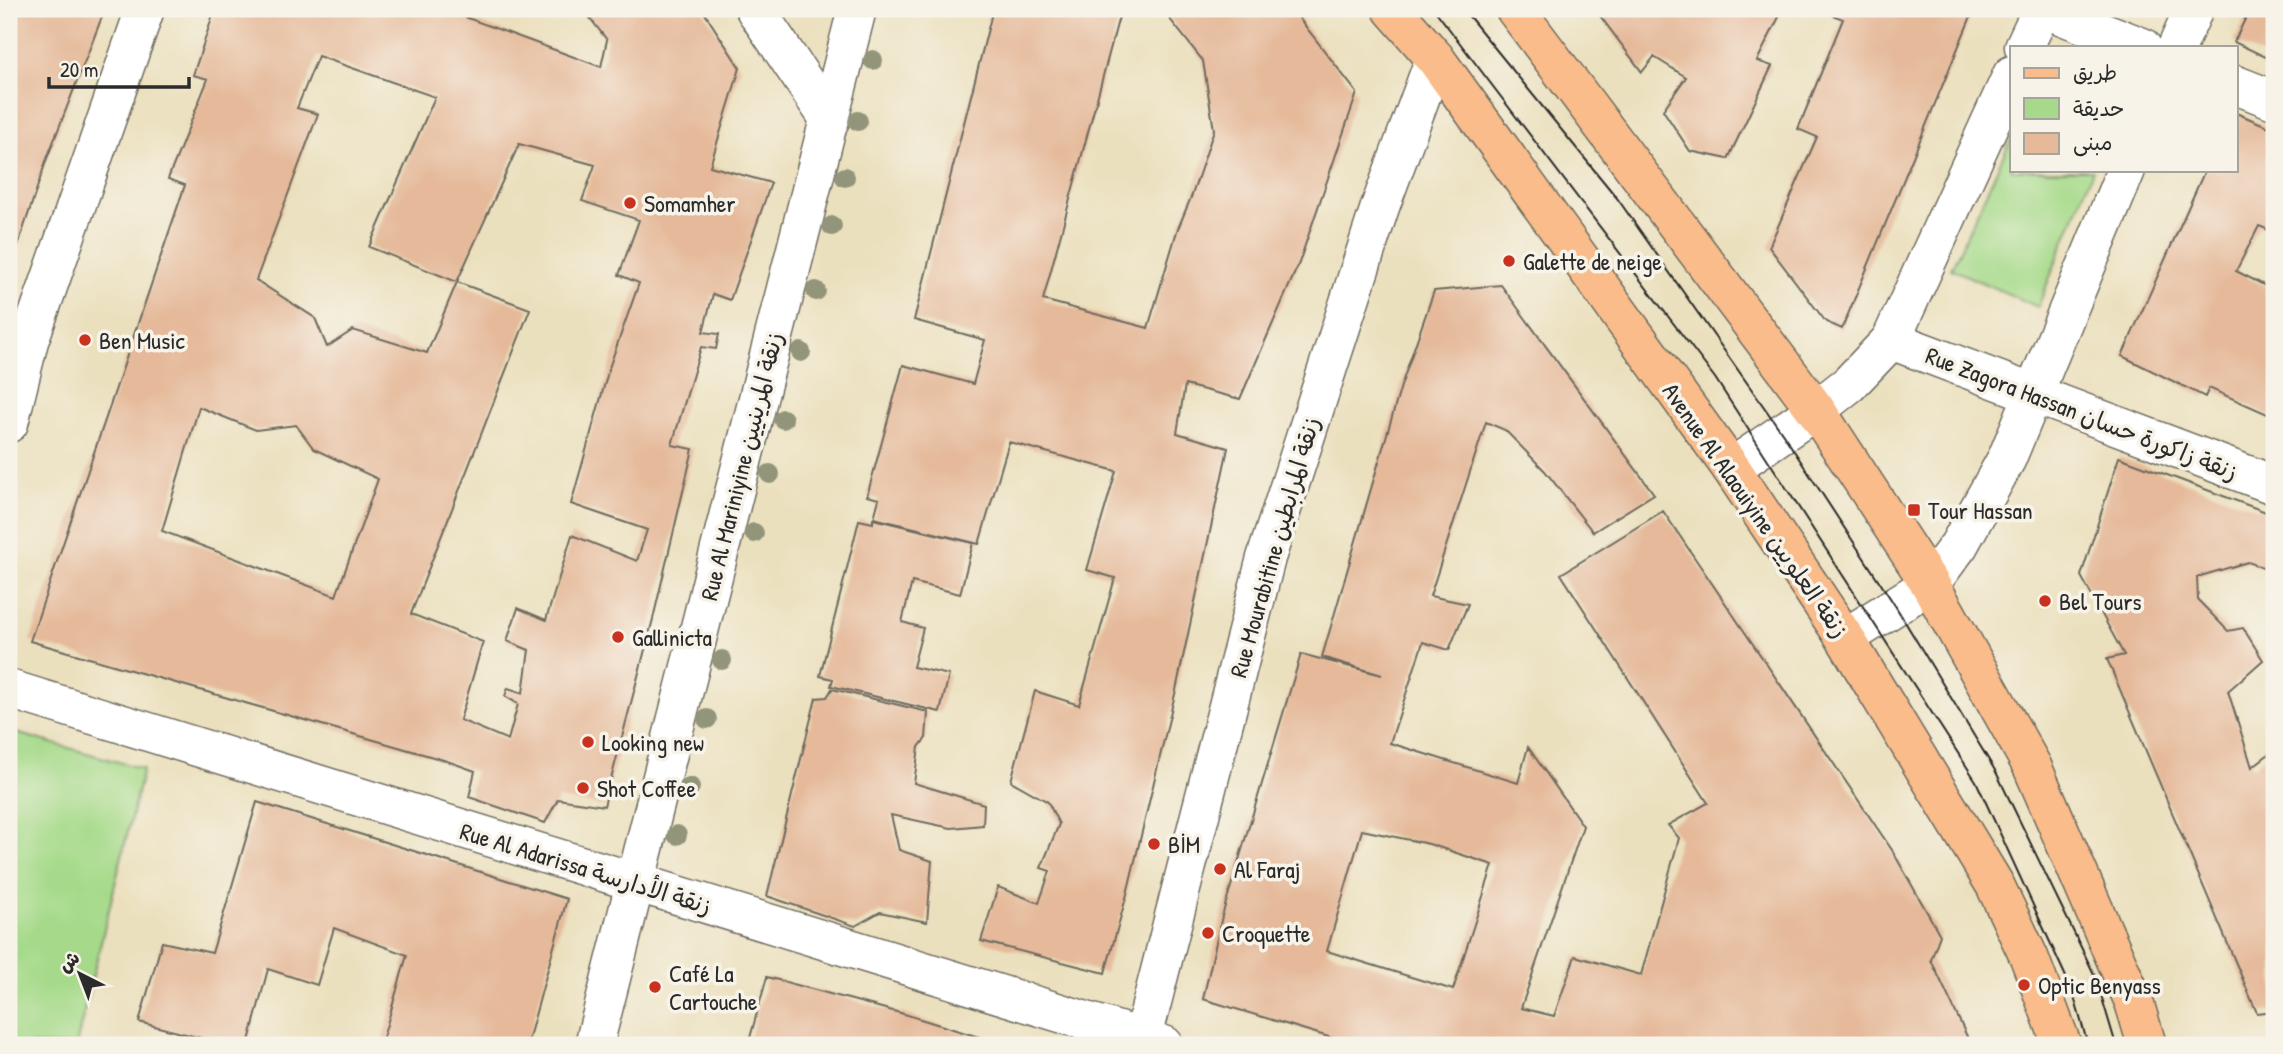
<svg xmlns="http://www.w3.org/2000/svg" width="2283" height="1054" font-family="'Patrick Hand','Playpen Sans Arabic',sans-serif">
<rect width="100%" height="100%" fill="#f7f3e8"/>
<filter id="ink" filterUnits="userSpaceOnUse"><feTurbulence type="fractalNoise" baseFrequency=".0143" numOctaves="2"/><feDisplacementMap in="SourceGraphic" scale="14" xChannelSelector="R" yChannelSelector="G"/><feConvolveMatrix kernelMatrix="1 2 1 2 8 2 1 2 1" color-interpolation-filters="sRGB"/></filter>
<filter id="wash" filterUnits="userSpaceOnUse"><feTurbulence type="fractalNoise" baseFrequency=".00686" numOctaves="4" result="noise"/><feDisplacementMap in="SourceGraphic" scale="28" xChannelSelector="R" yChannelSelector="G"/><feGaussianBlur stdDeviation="1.57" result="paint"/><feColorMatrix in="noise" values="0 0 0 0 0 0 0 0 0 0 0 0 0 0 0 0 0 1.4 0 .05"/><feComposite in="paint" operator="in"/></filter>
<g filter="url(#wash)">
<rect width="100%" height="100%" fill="#ebe0be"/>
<path fill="#a6da8a" stroke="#68825a" stroke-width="2" d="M 2012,137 L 2012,170 L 2093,170 L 2038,307 L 1951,269 Z
M 9,731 L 143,769 L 76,1045 L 9,1045 Z"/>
<g id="blocks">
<path fill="#e5b99a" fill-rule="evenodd" d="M 9,9 L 105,9 L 46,161 L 9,272 Z
M 215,9 L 443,9 L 601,67 L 607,40 L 583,9 L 702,9 L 740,68 L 710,166 L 771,183 L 730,300 L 713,294 L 703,332 L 719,334 L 716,349 L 701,347 L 672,445 L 693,449 L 653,619 L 604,806 L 558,799 L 545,823 L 469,797 L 475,771 L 447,761 L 30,641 L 185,185 L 168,179 L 208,79 L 193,75 ZM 318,56 L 435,97 L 369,247 L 457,282 L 519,144 L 595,165 L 582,201 L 639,220 L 619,275 L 639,283 L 610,365 L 571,504 L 647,530 L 637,561 L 572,535 L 546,620 L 518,608 L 507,641 L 529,650 L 523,693 L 508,688 L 505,696 L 518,704 L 508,740 L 460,720 L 483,642 L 411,614 L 530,309 L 457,282 L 427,353 L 353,330 L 327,347 L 315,318 L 256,280 L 318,114 L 297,108 ZM 199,407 L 256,430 L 296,425 L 314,449 L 378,479 L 336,596 L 162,531 Z
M 993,9 L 1121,9 L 1043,300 L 1148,328 L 1177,231 L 1192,195 L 1214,130 L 1203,61 L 1162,9 L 1292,9 L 1357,93 L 1299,263 L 1240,399 L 1185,385 L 1177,433 L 1228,448 L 1176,690 L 1127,894 L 1105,973 L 981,941 L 998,887 L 1039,903 L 1050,871 L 1041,868 L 1059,824 L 1048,802 L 1011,781 L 1035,691 L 1079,705 L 1115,578 L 1087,570 L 1116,471 L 1009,442 L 979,544 L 874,518 L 879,499 L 867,496 L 903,365 L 973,384 L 985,340 L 914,320 Z
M 1595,9 L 1783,9 L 1757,61 L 1772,66 L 1728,159 L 1690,151 L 1663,110 L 1686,77 L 1654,57 L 1642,72 Z
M 1817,9 L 1974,9 L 1842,329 L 1826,322 L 1769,247 L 1817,137 L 1798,129 L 1843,19 Z
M 2250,9 L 2274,9 L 2274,61 L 2234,42 Z
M 2236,113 L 2274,129 L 2274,232 L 2259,226 L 2236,271 L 2274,290 L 2274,417 L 2209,388 L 2205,397 L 2122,356 L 2205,170 L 2236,170 Z
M 1501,285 L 1654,494 L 1593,532 L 1545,471 L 1505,430 L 1486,422 L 1430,596 L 1468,604 L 1449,650 L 1423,642 L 1390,743 L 1518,783 L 1528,747 L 1583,826 L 1521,1008 L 1554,1016 L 1575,956 L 1641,975 L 1679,838 L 1668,825 L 1708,803 L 1561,574 L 1663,511 L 1892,850 L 1940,935 L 1931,960 L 1971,1045 L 1355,1045 L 1203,999 L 1222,916 L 1301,654 L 1382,675 L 1322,657 L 1401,386 L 1434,291 ZM 1362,830 L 1429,844 L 1493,865 L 1453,990 L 1327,951 Z
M 2119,457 L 2274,515 L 2274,571 L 2248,562 L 2197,577 L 2198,600 L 2228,631 L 2243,628 L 2263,660 L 2228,691 L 2252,767 L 2274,750 L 2274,1011 L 2257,1013 L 2107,659 L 2124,655 L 2081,576 Z
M 873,519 L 973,543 L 960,594 L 912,582 L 902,622 L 923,628 L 913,667 L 949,675 L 940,712 L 831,686 L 833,679 L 820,676 L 859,520 L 873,523 Z
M 832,689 L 928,712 L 926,738 L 919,747 L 914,783 L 984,804 L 983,825 L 951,828 L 891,815 L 899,850 L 932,861 L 927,922 L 880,912 L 855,926 L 767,896 L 816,698 L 827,697 Z
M 257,802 L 567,899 L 527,1045 L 381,1045 L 407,955 L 334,928 L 317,985 L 268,969 L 248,1045 L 228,1045 L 139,1022 L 162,942 L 212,953 Z
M 767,977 L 904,1014 L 1005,1045 L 748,1045 Z"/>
</g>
</g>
<g filter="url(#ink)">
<use href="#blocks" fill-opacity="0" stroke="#6e6a5e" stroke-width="2"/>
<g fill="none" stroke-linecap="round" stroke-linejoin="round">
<g stroke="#6e6a5e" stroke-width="41">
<path id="minor" d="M 755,9 L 830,120
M 2045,9 L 2142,47
M 2024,47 L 2042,9
M 2177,47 L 2194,9
M 2236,85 L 2274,100
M 1891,340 L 2274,485
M 9,423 L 29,341 L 145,9
M 1731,468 L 1816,410 L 1849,384 L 1891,340 L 2012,75
M 1845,638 L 1930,584 L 1959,545 L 2007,458 L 2126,170
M 9,689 L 1164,1045
M 594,1045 L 857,9
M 1141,1045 L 1266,558 L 1380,207 L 1435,58"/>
</g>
<g stroke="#6e6a5e" stroke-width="41">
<path id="major" d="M 1392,9 L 1435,58 L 1731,468 L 1845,638 L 1995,885 L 2029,957 L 2062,1045
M 1515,9 L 1816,410 L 1930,584 L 2032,766 L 2134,1002 L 2147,1045"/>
</g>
<use href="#minor" stroke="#fff" stroke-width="38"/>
<use href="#major" stroke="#f9bc8a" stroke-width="38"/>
<path stroke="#2b2b2b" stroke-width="2" d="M 1434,9 L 1715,378 L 1976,781 L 2072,990 L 2088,1045
M 1463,9 L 1617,198 L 1783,434 L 1896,607 L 1996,772 L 2096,978 L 2116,1045"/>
</g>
<g fill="#92957a">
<circle cx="873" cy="60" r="10"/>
<circle cx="858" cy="121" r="10"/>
<circle cx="845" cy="177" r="10"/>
<circle cx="832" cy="226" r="10"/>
<circle cx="816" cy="291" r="10"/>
<circle cx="801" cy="352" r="10"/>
<circle cx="783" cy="419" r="10"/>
<circle cx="770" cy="474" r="10"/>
<circle cx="754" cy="533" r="10"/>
<circle cx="722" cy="660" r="10"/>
<circle cx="707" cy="719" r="10"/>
<circle cx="690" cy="787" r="10"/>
<circle cx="677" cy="835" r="10"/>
</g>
</g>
<g fill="#c8321e" stroke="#f7f3e8" stroke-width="2.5">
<circle cx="630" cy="203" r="7"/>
<circle cx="1509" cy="261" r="7"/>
<circle cx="85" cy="340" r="7"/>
<rect x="1907" y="503" width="14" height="14" rx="3.5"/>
<circle cx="2045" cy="601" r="7"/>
<circle cx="618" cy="637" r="7"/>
<circle cx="588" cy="742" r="7"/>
<circle cx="583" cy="788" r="7"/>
<circle cx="1154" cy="844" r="7"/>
<circle cx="1220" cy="869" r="7"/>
<circle cx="1208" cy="933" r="7"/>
<circle cx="2024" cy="985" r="7"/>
<circle cx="655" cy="987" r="7"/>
</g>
<g text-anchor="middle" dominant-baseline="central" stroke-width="7" stroke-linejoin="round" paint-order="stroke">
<g font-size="24" fill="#2b2b2b" stroke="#f7f3e8" text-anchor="start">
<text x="644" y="203">Somamher</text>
<text x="1523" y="261">Galette de neige</text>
<text x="99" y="340">Ben Music</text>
<text x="1928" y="510">Tour Hassan</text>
<text x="2059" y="601">Bel Tours</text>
<text x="632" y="637">Gallinicta</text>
<text x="602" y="742">Looking new</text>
<text x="597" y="788">Shot Coffee</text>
<text x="1168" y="844">BİM</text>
<text x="1234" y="869">Al Faraj</text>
<text x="1222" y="933">Croquette</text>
<text x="669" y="973">Café La<tspan x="669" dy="28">Cartouche</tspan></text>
<text x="2038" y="985">Optic Benyass</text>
</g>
<g font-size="24" fill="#2b2b2b" stroke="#f7f3e8">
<text transform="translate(2082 413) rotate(21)">Rue Zagora Hassan زنقة زاكورة حسان</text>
<text transform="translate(741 466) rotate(-76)">Rue Al Mariniyine زنقة المرينيين</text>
<text transform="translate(1756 510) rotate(55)">Avenue Al Alaouiyine زنقة العلويين</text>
<text transform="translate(1274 547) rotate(-74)">Rue Mourabitine زنقة المرابطين</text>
<text transform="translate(586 868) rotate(17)">Rue Al Adarissa زنقة الأدارسة</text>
</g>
</g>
<rect width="2283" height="1054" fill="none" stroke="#f7f3e8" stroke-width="35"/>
<rect x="2010" y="46" width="228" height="126" fill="#f7f3e8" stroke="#a5a39c" stroke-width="2"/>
<rect x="2024" y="68" width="35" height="10" fill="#f9bc8a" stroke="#a5a39c" stroke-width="2"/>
<text x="2073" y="80" font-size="21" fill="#2b2b2b">طريق</text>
<rect x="2024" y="98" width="35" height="21" fill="#a6da8a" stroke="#a5a39c" stroke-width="2"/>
<text x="2073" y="116" font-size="21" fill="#2b2b2b">حديقة</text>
<rect x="2024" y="133" width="35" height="21" fill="#e5b99a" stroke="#a5a39c" stroke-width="2"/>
<text x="2073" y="150" font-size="21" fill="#2b2b2b">مبنى</text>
<g transform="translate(80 974) rotate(318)" stroke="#f7f3e8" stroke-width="5" paint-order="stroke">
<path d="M0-5L12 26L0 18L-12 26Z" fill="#2b2b2b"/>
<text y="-10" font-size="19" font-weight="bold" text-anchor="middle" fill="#2b2b2b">ش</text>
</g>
<path d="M49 77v10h140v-10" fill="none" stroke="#2b2b2b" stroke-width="3.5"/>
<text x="60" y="77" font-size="21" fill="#2b2b2b" stroke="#f7f3e8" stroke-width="5" paint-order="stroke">20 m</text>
</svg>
